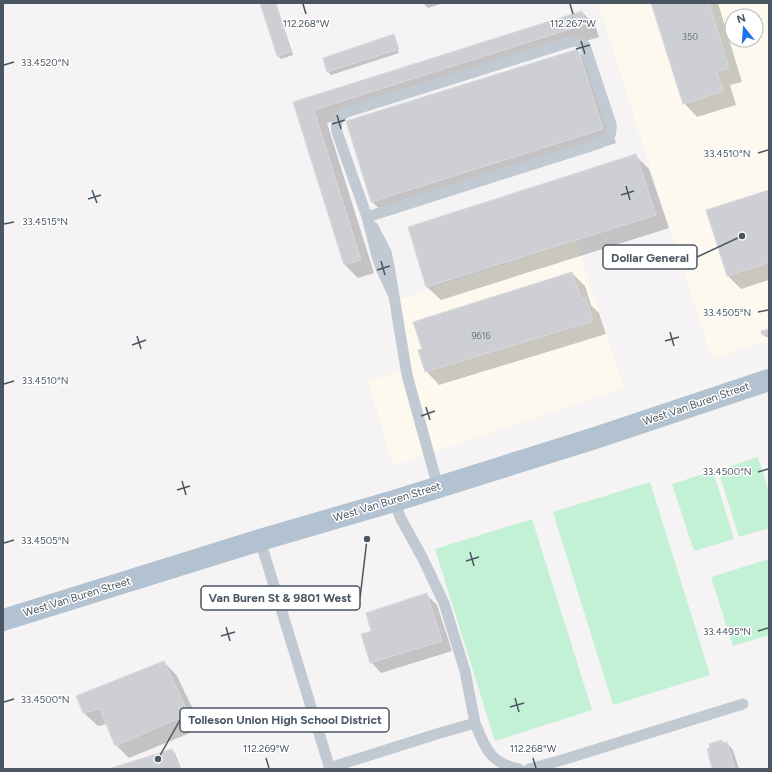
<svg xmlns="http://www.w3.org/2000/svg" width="772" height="772" font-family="Figtree,sans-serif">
<rect width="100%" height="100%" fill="#f5f3f3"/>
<path fill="#fdf9ef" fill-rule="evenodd" d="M 598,3 L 769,3 L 769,340 L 712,359 L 665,214 ZM 732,16 L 756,16 L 756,40 L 732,40 Z
M 576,241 L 624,388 L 393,466 L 368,381 L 409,369 L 387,303 Z"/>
<path fill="#c3f1d5" d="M 758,457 L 769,492 L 769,528 L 739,537 L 718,470 Z
M 713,471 L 734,539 L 694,551 L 672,484 Z
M 650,482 L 710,675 L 613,705 L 553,512 Z
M 532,519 L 592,710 L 495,741 L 435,549 Z
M 769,559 L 769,635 L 733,646 L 711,577 Z"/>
<path fill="#0003" d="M 261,3 L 276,3 L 293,55 L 281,59 L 278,56 Z
M 423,3 L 443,3 L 428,8 Z
M 653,3 L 718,3 L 742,82 L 730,85 L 736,105 L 697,117 L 684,103 Z
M 582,12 L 595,25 L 599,37 L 327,123 L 374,273 L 358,278 L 345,265 L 294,103 Z
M 394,36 L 396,38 L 394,38 L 399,53 L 331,75 L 328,72 Z
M 577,50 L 591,64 L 616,143 L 386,215 L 372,202 Z
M 635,155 L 649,169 L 669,228 L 441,300 L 427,287 L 409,228 Z
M 769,191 L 769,280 L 741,289 L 727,275 Z
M 572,273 L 585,286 L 591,305 L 599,313 L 606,334 L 439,385 L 426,371 Z
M 769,330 L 769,337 L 766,337 L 763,334 Z
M 427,595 L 437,605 L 452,651 L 381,673 L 371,662 L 372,632 Z
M 164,662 L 177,676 L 202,728 L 129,758 L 116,745 L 107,724 L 98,726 L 84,713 L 77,696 Z
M 722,741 L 725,744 L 727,743 L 733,750 L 739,769 L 714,769 L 711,748 Z
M 172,750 L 175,753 L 181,769 L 112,769 Z"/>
<path fill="#cdcfd5" stroke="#d7d9de" d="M 260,3 L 275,3 L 290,52 L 277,56 Z
M 651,3 L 709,3 L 729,68 L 717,72 L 723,91 L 683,104 Z
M 582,11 L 586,24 L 314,110 L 361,260 L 344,265 L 293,102 Z
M 394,34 L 399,49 L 327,72 L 323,58 Z
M 578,49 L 603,129 L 371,202 L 346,121 Z
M 636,154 L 656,215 L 426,287 L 408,227 Z
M 769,190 L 769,262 L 727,276 L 706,210 Z
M 572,272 L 581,299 L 586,298 L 593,321 L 425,372 L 418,350 L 422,349 L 413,322 Z
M 769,329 L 769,333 L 762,335 L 761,331 Z
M 427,593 L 442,641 L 370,663 L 361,634 L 371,631 L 366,613 Z
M 164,661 L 189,714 L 115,746 L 100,709 L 83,713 L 76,696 Z
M 722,740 L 723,743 L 727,742 L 735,769 L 712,769 L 707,749 L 710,748 L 709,744 Z
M 172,749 L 179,769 L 108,769 Z"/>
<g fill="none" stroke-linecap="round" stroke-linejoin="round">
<path stroke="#c1cad2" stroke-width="11" d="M 367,217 L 600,143 C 610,139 612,134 611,124 L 585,46 C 581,42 578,41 573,41 L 347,112 C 338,117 335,122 337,132 L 367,217 L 377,256 L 381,268 L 393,294
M 373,227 L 386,252 L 389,266 L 407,375 L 438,487
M 394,501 L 401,519 L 422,557 L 444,603 L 465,671 L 475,723
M 260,540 L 330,769
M 329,768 L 440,733 L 475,723 C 485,748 490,763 519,769
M 529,769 L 562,760 L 743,704"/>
<path stroke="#b3c2d1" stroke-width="22" d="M 3,620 L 260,540 L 394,501 L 592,439 L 769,380"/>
</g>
<path fill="none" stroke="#4a5661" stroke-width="1.5" d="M 303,4 L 306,14M 570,4 L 573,14M 581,41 L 585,54M 576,49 L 590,45M 4,65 L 14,62M 337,115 L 341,129M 332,124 L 345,120M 758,153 L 768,150M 626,186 L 630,200M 92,190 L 97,203M 621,195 L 634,191M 88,199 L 101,195M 4,224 L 14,222M 381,261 L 385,275M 377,270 L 390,266M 758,312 L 768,310M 670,332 L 674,346M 137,336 L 141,349M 665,341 L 679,337M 132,345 L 146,340M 4,384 L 14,381M 426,407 L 430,420M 421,416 L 435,411M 758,472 L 768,469M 182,481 L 186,495M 177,490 L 190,486M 4,543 L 14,540M 470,552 L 474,566M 466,561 L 479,557M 226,627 L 230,641M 758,631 L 768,628M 221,636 L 235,632M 515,698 L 519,712M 4,702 L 14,699M 510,707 L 524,703M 266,758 L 269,768M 533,758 L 536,768"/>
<g text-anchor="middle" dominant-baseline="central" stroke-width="3" stroke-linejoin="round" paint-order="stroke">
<g font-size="9" fill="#6b747e">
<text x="690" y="36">350</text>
<text x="481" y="335">9616</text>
</g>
<g font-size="11" fill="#4a5661" stroke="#fff">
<text transform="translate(696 404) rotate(-19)">West Van Buren Street</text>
<text transform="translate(387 502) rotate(-17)">West Van Buren Street</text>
<text transform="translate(77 597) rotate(-17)">West Van Buren Street</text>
</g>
</g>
<g font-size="10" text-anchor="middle" fill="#4a5661" stroke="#fff" stroke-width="3" stroke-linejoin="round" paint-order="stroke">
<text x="306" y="27">112.268°W</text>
<text x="573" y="27">112.267°W</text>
<text x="45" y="66">33.4520°N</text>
<text x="727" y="157">33.4510°N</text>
<text x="45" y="225">33.4515°N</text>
<text x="727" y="316">33.4505°N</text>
<text x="45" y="384">33.4510°N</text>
<text x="727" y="475">33.4500°N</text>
<text x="45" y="544">33.4505°N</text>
<text x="727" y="635">33.4495°N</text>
<text x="45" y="703">33.4500°N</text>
<text x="266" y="752">112.269°W</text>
<text x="533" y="752">112.268°W</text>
</g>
<path fill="none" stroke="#4a5661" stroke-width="1.5" d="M742 236L697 257M367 539L360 598M158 759L180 720"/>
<g fill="#4a5661" stroke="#fff" stroke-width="1.5">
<circle cx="742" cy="236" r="4"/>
<circle cx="367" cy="539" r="4"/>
<circle cx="158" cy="759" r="4"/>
</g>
<g fill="#fff" stroke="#4a5661" stroke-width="1.5">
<rect x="603" y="245" width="94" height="24" rx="4"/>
<rect x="201" y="586" width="159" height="24" rx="4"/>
<rect x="180" y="708" width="209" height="24" rx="4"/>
</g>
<g font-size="12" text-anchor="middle" font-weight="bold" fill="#4a5661">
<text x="650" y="262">Dollar General</text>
<text x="280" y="602">Van Buren St &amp; 9801 West</text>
<text x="285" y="724">Tolleson Union High School District</text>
</g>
<rect width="772" height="772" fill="none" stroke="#4a5661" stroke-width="8"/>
<g transform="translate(744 28) rotate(343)"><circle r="19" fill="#ffffff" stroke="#b7bbc0"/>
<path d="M0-3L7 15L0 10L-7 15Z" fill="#1a73e8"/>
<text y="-6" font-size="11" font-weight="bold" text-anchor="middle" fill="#4a5661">N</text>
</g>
</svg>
